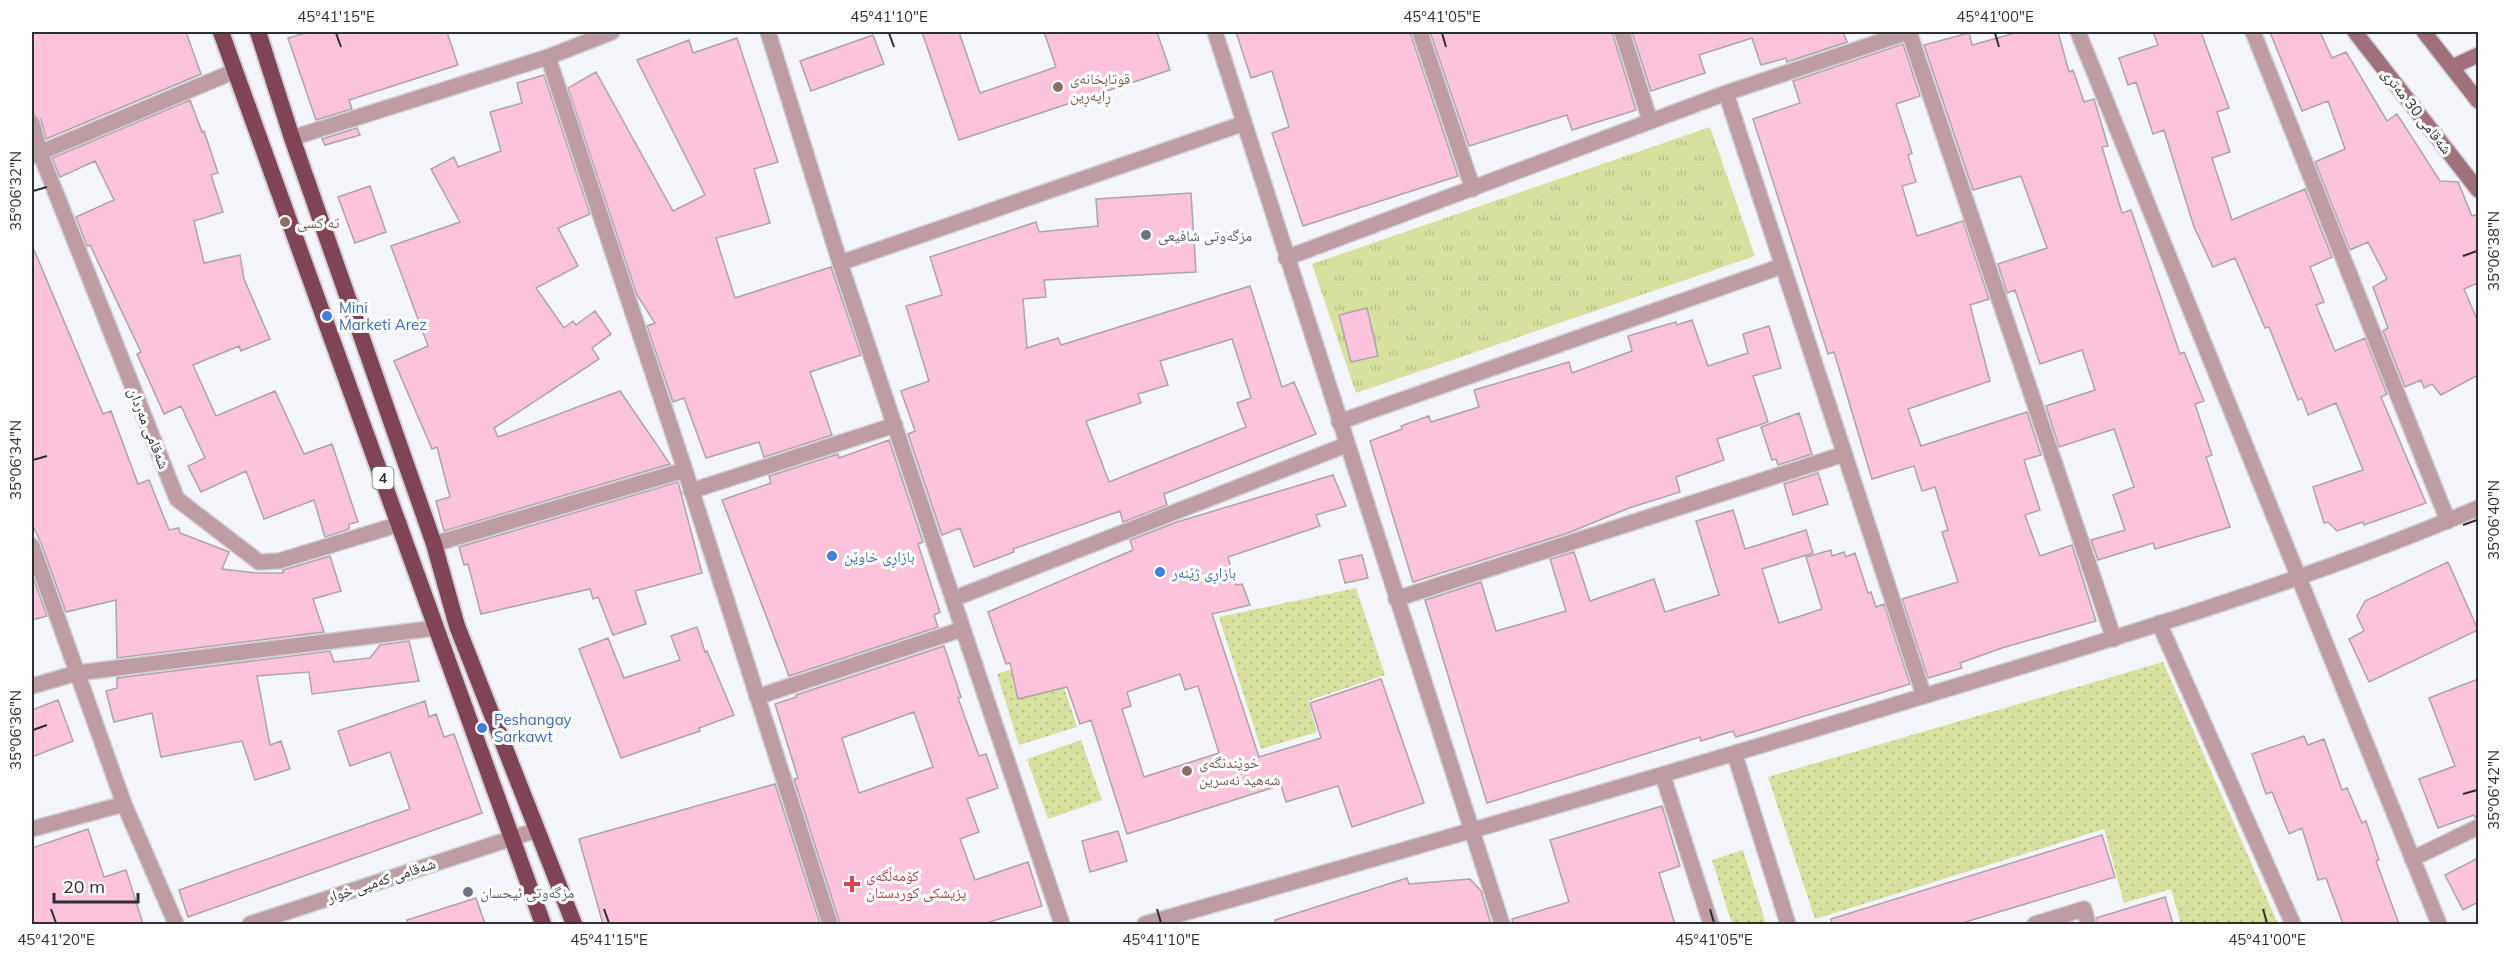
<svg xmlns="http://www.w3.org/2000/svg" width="2510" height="956" font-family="Mulish,'Noto Naskh Arabic',sans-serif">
<defs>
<pattern id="grass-dots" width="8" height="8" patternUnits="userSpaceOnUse" patternTransform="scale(1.5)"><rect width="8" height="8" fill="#d8e09d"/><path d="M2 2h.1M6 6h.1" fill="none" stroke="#bac088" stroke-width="1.8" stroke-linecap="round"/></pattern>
<pattern id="park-tufts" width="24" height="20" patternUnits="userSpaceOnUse" patternTransform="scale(1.5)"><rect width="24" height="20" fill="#d8e09d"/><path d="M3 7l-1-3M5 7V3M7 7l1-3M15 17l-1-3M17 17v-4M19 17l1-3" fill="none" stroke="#bac088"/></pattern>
</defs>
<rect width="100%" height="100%" fill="#f4f4fb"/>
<path fill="url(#grass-dots)" d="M 1356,588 L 1385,675 L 1308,701 L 1317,732 L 1261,749 L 1219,617 Z
M 1054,656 L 1077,727 L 1019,745 L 997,674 Z
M 2163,662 L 2278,924 L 2181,924 L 2171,889 L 2124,903 L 2104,829 L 1815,919 L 1768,777 Z
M 1081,740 L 1102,800 L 1048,819 L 1027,759 Z
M 1743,850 L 1766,924 L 1732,924 L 1712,860 Z"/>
<path fill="url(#park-tufts)" d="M 1710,127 L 1755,256 L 1356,393 L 1312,264 Z"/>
<path fill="#fdc3dd" stroke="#ada5a8" stroke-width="1.5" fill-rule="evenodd" d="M 32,32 L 186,32 L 201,74 L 46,139 L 41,120 L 32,112 Z
M 309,32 L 447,32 L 458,65 L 349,100 L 352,109 L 316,120 L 288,38 Z
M 922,32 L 959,32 L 980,93 L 1056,67 L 1044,32 L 1157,32 L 1170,70 L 959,140 Z
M 1236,32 L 1410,32 L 1458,176 L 1303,226 L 1272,133 L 1289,127 L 1272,71 L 1251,78 Z
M 1430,32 L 1612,32 L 1636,110 L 1572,130 L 1567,115 L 1469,146 Z
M 1632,32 L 1843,32 L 1847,42 L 1787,62 L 1786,58 L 1761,65 L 1752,38 L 1699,55 L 1705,73 L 1651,91 Z
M 2019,32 L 2058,32 L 2069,72 L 2073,70 L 2084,102 L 2094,99 L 2108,146 L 2102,147 L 2122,213 L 2131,210 L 2180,354 L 2184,352 L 2204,401 L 2195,404 L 2212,455 L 2206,457 L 2230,527 L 2155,549 L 2153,543 L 2098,560 L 2091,540 L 2125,530 L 2113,495 L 2134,487 L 2114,429 L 2059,447 L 2046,406 L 2095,390 L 2082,350 L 2040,364 L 2015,290 L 2007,293 L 1998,264 L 2047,248 L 2021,176 L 1973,190 L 1924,45 L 1969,33 L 1972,45 Z
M 2153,32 L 2201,32 L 2229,108 L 2217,112 L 2230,152 L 2212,158 L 2232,220 L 2305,189 L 2332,257 L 2310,267 L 2324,302 L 2316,305 L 2335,351 L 2365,338 L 2387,394 L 2381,397 L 2426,503 L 2364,525 L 2363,522 L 2337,531 L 2328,522 L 2324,523 L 2313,487 L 2363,470 L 2336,403 L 2308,415 L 2302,398 L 2298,400 L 2269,327 L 2265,328 L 2235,258 L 2213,267 L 2194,227 L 2164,130 L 2153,134 L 2136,82 L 2128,85 L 2119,58 L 2158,45 Z
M 2270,32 L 2320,32 L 2332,58 L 2346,52 L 2387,121 L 2397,114 L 2440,181 L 2458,182 L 2472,216 L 2478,214 L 2478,283 L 2464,289 L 2478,322 L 2478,375 L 2441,395 L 2432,384 L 2424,388 L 2421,380 L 2405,387 L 2383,331 L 2388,328 L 2373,287 L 2387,279 L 2368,242 L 2350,250 L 2315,162 L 2345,149 L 2328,101 L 2302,111 Z
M 873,35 L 884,64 L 811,91 L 800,61 Z
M 737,38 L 778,162 L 754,169 L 770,223 L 716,238 L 735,298 L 831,267 L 861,355 L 810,372 L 832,435 L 764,457 L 759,442 L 706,458 L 684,398 L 673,402 L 647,326 L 655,323 L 637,295 L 568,88 L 596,72 L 673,211 L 705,195 L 637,60 L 689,40 L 693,53 Z
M 1903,44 L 1920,96 L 1896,104 L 1912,153 L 1908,155 L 1916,182 L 1902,186 L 1917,236 L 1963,221 L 1989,299 L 1970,305 L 1990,381 L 1908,409 L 1921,446 L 2027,412 L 2041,455 L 2024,460 L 2040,510 L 2025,515 L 2040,556 L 2072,545 L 2096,621 L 2002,648 L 1960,663 L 1962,668 L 1928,678 L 1902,599 L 1958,582 L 1942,532 L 1948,530 L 1935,487 L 1922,491 L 1914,466 L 1872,479 L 1834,352 L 1828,354 L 1753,119 L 1800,103 L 1793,81 Z
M 544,75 L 590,214 L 558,228 L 578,266 L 536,288 L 564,328 L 573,321 L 576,325 L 595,311 L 611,334 L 592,348 L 599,359 L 494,428 L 498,437 L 620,391 L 670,464 L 444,531 L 436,501 L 450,497 L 437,447 L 432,449 L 394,361 L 428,346 L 391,246 L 460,222 L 431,169 L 454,157 L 458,167 L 501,151 L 490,112 L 522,103 L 517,83 Z
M 190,100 L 202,132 L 204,131 L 218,173 L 211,175 L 223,212 L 194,221 L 204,263 L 240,255 L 244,279 L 270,339 L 241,351 L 239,346 L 193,365 L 216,416 L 275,391 L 304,454 L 332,444 L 358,522 L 349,524 L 349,529 L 325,537 L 314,500 L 264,519 L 246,471 L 201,492 L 188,466 L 205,458 L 181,406 L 164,414 L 137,354 L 141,352 L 90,245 L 87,246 L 76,217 L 114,200 L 95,161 L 60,177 L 52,158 Z
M 357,128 L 360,135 L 325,145 L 322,139 Z
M 370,186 L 386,232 L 355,243 L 338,197 Z
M 1191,193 L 1196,272 L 1044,280 L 1046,297 L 1023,299 L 1027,348 L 1058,338 L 1061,345 L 1250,286 L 1282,387 L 1294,382 L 1316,434 L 1164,494 L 1167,505 L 1123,522 L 1120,511 L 1013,549 L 1014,552 L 974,567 L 960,528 L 942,535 L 908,434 L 915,431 L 901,391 L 929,381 L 906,306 L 942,295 L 930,257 L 1036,222 L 1039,232 L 1098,226 L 1096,199 ZM 1232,339 L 1251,398 L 1237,403 L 1246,427 L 1109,482 L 1086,421 L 1141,403 L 1138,394 L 1168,385 L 1160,361 Z
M 32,245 L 103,414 L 111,411 L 138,484 L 149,480 L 169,530 L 179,528 L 180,533 L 229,552 L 222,569 L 257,573 L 283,573 L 283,570 L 330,556 L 341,591 L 313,599 L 324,632 L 117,658 L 116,600 L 66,612 L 41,543 L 32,524 Z
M 1367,308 L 1378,356 L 1351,362 L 1339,315 Z
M 1692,320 L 1708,366 L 1748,353 L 1743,334 L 1769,326 L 1781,368 L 1753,376 L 1768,422 L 1717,439 L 1724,460 L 1676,477 L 1680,492 L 1629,508 L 1568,533 L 1413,582 L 1370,441 L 1402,429 L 1401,426 L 1429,416 L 1431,422 L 1479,407 L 1474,390 L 1569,362 L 1572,373 L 1632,351 L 1628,336 L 1676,322 L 1677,325 Z
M 1799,413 L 1812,454 L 1778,465 L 1776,459 L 1772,460 L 1761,427 Z
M 889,440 L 923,542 L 918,544 L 940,612 L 934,615 L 938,627 L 789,676 L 722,500 L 771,483 L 769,476 L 838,454 L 839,458 Z
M 1818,473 L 1828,504 L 1793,515 L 1784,484 Z
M 1333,475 L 1346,506 L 1316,515 L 1320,526 L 1228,557 L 1236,585 L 1242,584 L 1250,605 L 1212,614 L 1259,757 L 1321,738 L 1310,703 L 1381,679 L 1424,803 L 1352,827 L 1338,786 L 1286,802 L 1281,785 L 1127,834 L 1091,720 L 1080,724 L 1067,687 L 1018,699 L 1010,663 L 1006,664 L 988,612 L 1133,550 L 1130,540 L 1177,522 ZM 1180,674 L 1185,690 L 1198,686 L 1219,753 L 1144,777 L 1122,709 L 1131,706 L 1127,692 Z
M 678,482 L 702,573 L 635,591 L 646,624 L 613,635 L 598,597 L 593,599 L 590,589 L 481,614 L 468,564 L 464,565 L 459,547 Z
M 1733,510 L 1745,549 L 1806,530 L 1813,553 L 1762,569 L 1779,623 L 1822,609 L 1806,557 L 1831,550 L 1832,556 L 1844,552 L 1846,557 L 1855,553 L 1868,593 L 1871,592 L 1876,607 L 1884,604 L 1910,684 L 1736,737 L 1733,731 L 1701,741 L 1700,737 L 1487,803 L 1425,600 L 1481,582 L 1496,631 L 1566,611 L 1550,559 L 1574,552 L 1590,601 L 1654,579 L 1665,612 L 1719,595 L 1696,521 Z
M 1362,555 L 1368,578 L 1345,583 L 1339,560 Z
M 2448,562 L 2478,630 L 2369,682 L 2349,639 L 2364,631 L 2357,616 L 2365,601 Z
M 32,574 L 47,616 L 32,620 Z
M 697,627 L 705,652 L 707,651 L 734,715 L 699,728 L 700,731 L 621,758 L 579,649 L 608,638 L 624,678 L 680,660 L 671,636 Z
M 409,641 L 419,681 L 312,694 L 309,672 L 257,676 L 270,745 L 281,741 L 290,769 L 255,780 L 242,741 L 161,757 L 152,713 L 114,722 L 106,691 L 117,688 L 117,678 L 330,651 L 334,662 L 370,658 L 380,645 Z
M 944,646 L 961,697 L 958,698 L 979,756 L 986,754 L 998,788 L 967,799 L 979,832 L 960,839 L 975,880 L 1028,862 L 1042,906 L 983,924 L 840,924 L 794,779 L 798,778 L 775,704 L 796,697 L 796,695 ZM 914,712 L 933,767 L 859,793 L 842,738 Z
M 2478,679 L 2478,817 L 2475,818 L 2474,815 L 2438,828 L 2419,779 L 2455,766 L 2429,698 Z
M 58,700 L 73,741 L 32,757 L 32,710 Z
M 425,701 L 429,717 L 436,714 L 444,737 L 454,734 L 482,813 L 188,917 L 179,890 L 410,809 L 390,752 L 350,766 L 338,731 Z
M 2304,736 L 2308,745 L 2324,739 L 2342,790 L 2347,788 L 2362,823 L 2366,821 L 2379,860 L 2376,861 L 2399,924 L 2343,924 L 2326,878 L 2318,880 L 2302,828 L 2289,834 L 2272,792 L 2266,794 L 2252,754 Z
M 775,784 L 820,924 L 603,924 L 579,839 Z
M 1662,806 L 1680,866 L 1659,873 L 1675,924 L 1513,924 L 1512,919 L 1569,902 L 1550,840 Z
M 88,829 L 104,877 L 126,870 L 143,924 L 32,924 L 32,848 Z
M 1118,831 L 1127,861 L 1090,872 L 1082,841 Z
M 2102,835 L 2115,877 L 1959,924 L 1832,924 L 1831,919 Z
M 2478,858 L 2478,902 L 2463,910 L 2445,875 Z
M 1407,878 L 1409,884 L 1470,879 L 1481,891 L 1491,924 L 1276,924 L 1275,920 Z
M 2165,897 L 2173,924 L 2097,924 L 2096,918 Z
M 476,898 L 485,924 L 408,924 L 407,920 Z"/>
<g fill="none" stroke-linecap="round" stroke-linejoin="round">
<g stroke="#d1d1d7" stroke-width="18">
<path id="minor" d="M 768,32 L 840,263 L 1062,924
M 1215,32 L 1502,924
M 1420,32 L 1473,189
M 1622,32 L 1650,121
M 1909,32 L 2114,639
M 2078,32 L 2439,924
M 2253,32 L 2448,521
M 548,57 L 685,470 L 830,924
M 1726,93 L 1924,696
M 32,123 L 40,153 L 177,499 L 259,562 L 279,561 L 400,524
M 292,138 L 548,57 L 612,32
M 32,156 L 235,71
M 1286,258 L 1726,93 L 1909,32
M 840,263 L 1242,124
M 1339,422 L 1782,266
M 691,491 L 895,425
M 434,544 L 685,470
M 32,546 L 124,804 L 176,924
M 953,599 L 1346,445
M 1396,599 L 1844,454
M 2159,623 L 2293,924
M 32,686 L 77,673 L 436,628
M 757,697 L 963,629
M 1735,755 L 1788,924
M 1663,776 L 1711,924
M 32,829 L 124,804
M 2412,859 L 2478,827
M 2035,924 L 2084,909 L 2088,924"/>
</g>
<g stroke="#d1d1d7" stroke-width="18">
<path id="tertiary" d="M 250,924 L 537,830
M 1145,924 C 1406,850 1667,775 1927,695 C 2113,639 2299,584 2478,508"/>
</g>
<g stroke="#d1d1d7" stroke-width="18">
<path id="secondary" d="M 2355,32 L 2478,190
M 2424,32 L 2478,101
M 2452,67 L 2478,55"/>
</g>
<g stroke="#d1d1d7" stroke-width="20">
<path id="trunk" d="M 221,32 L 543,924
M 258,32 L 292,138 L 434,544 L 457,626 L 574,924"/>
</g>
<use href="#minor" stroke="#be9ca4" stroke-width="15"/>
<use href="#tertiary" stroke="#be9ca4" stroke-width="15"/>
<use href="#secondary" stroke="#a1707d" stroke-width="15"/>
<use href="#trunk" stroke="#814456" stroke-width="16"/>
</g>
<path fill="none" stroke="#2f2f31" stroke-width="2" d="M 336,33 L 341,47M 889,33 L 894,47M 1442,33 L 1446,47M 1995,33 L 1999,47M 33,191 L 47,187M 2463,256 L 2477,251M 33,460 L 47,456M 2463,525 L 2477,520M 33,730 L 47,725M 2463,794 L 2477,790M 51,909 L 56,923M 604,909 L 609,923M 1157,909 L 1161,923M 1710,909 L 1714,923M 2263,909 L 2267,923"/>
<g fill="#8d6e63" stroke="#fff" stroke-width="2">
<circle cx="1058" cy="87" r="6"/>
<circle cx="285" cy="222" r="6"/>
<circle cx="1187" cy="771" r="6"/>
</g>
<g fill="#6b7280" stroke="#fff" stroke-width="2">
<circle cx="1146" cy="235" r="6"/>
<circle cx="468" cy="892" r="6"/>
</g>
<g fill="#3f7fe0" stroke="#fff" stroke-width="2">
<circle cx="327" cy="316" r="6"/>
<circle cx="832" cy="556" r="6"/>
<circle cx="1160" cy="572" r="6"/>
<circle cx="482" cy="728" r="6"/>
</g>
<path fill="#e0444e" stroke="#fff" stroke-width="2" d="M849 875h6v6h6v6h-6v6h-6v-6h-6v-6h6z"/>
<g text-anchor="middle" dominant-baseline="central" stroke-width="6" stroke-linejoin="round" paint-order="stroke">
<rect fill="#fff" stroke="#6d6d6f" stroke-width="1.5" x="372.5" y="467" width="21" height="22" rx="4.5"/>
<g font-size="14" font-weight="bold" fill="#2f2f31">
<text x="383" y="478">4</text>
</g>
<g font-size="15" fill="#785e54" stroke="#fff" text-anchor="start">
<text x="1070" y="78">قوتابخانەی<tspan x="1070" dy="17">ڕاپەڕین</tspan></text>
<text x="297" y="222">ته كسى</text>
<text x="1199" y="762">خوێندنگەی<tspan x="1199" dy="17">شەهید نەسرین</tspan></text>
</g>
<g font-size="15" fill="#2f2f31" stroke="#fff">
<text transform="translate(2417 111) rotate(52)">شەقامی 30 مەتری</text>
<text transform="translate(149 428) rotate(68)">شەقامی مەردان</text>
<text transform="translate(381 880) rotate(-18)">شەقامی کەمپی خوار</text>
</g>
<g font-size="15" fill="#5b616d" stroke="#fff" text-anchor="start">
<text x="1158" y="235">مزگەوتی شافیعی</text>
<text x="480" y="892">مزگەوتی ئیحسان</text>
</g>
<g font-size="15" fill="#366cbe" stroke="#fff" text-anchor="start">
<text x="339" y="307">Mini<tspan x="339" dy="17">Marketi Arez</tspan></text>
<text x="844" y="556">بازاڕی خاوێن</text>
<text x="1172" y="572">بازاڕی ژێنەر</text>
<text x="494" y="719">Peshangay<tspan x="494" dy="17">Sarkawt</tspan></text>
</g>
<g font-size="15" fill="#be3a42" stroke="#fff" text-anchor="start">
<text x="866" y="875">كۆمەڵگەی<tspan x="866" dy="17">پزیشكی كوردستان</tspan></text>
</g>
</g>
<rect width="2510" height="956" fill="none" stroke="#ffffff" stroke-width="66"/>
<path d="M54 893v9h84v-9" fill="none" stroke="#2f2f31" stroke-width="3"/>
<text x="63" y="893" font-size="18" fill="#2f2f31" stroke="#ffffff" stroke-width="4.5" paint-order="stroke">20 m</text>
<rect x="33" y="33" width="2444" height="890" fill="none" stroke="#2f2f31" stroke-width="2"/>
<g font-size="15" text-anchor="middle" fill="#2f2f31">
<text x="336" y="22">45°41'15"E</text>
<text x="889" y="22">45°41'10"E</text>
<text x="1442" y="22">45°41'05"E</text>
<text x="1995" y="22">45°41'00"E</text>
<text transform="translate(16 191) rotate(-90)" y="5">35°06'32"N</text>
<text transform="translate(2494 251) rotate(-90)" y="5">35°06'38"N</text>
<text transform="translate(16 460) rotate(-90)" y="5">35°06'34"N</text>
<text transform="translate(2494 520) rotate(-90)" y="5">35°06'40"N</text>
<text transform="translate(16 730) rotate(-90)" y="5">35°06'36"N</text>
<text transform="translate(2494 790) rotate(-90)" y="5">35°06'42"N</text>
<text x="56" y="945">45°41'20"E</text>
<text x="609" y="945">45°41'15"E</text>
<text x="1161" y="945">45°41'10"E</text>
<text x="1714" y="945">45°41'05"E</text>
<text x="2267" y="945">45°41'00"E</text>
</g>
</svg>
